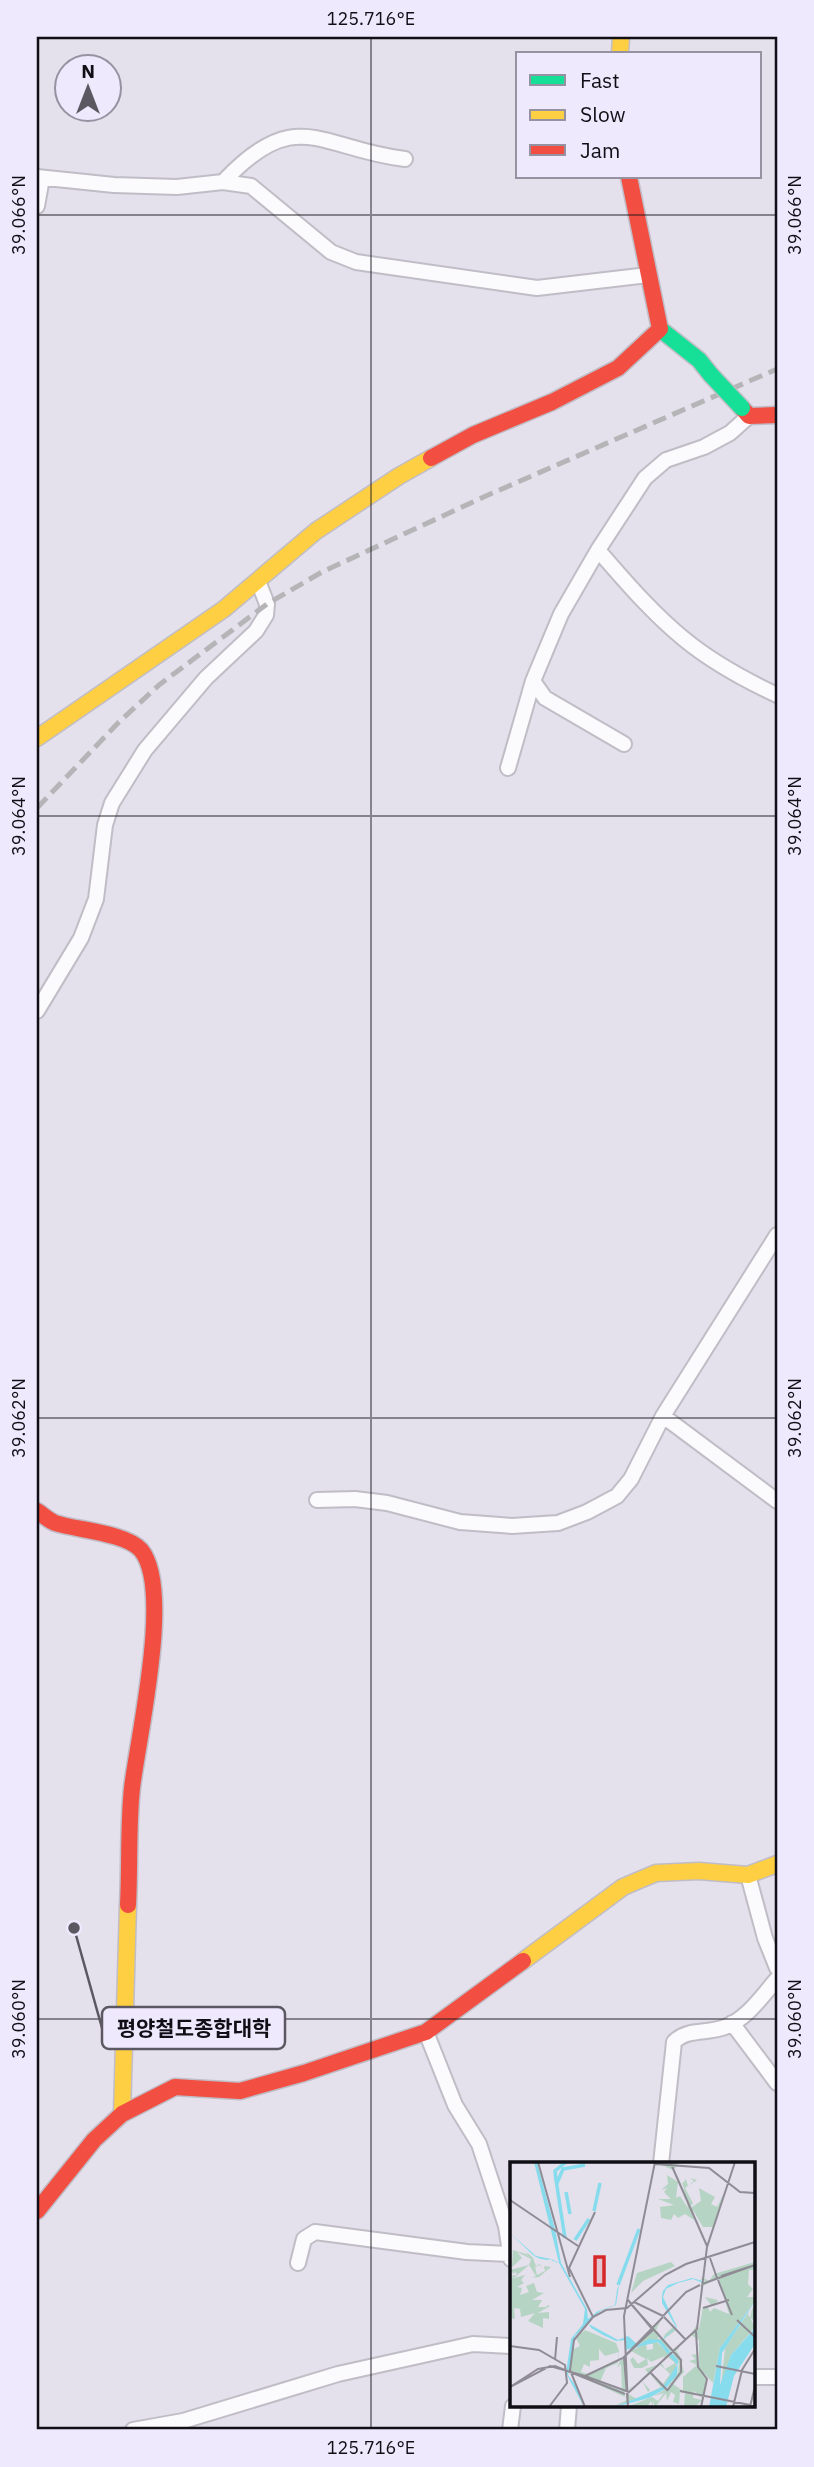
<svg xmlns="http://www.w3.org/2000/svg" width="814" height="2467" font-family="'IBM Plex Sans','Noto Sans KR',sans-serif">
<rect width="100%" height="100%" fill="#e4e0ec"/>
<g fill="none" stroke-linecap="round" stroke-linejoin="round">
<g stroke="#c0bdc6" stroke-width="18">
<path id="street" d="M 37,177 L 114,185 L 177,187 L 223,182 L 251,186 L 331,252 L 356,262 L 537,288 L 648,275
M 223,182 C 297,103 320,149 405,159
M 37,206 L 42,178
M 598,550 C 625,581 652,613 684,639 C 712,662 745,680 777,695
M 533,681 L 545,698 L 624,744
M 508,768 L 533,681 L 561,614 L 598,550 L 645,478 L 666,460 L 704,447 L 730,433 L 749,416
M 37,1011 L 81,938 L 96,899 L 105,825 L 112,803 L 145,750 L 206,678 L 256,631 L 266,615 L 267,604 L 258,581
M 663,1416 L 777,1501
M 317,1500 L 355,1499 L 387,1503 L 460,1522 L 512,1526 L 558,1523 L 587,1512 L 617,1496 L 631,1479 L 663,1416 L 777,1235
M 748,1875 L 765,1938 L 777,1968
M 732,2023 L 777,2083
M 426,2032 L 455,2105 L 479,2144 L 506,2226 L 511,2259
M 661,2164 L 674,2042 C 687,2028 708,2034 725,2027 C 747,2019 762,1996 777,1979
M 298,2263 L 304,2239 L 315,2232 L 467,2252 L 509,2254
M 753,2377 L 777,2377
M 133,2430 L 183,2421 L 338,2374 L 473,2344 L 511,2346
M 510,2430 L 513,2406
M 567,2430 L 569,2406"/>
</g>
<g stroke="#c0bdc6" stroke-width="19">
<path id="fast" d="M 660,329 L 699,360 L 711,375"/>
</g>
<g stroke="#c0bdc6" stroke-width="19">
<path id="slow" d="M 620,54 L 621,37
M 37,738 L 224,609 L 316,531 L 399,476 L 431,458
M 523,1961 L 623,1887 L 656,1873 L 699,1871 L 748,1875 L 777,1864
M 122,2114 L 128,1905"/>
</g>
<g stroke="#c0bdc6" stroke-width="19">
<path id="jam" d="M 742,408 L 749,416 L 777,415
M 431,458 L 473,435 L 552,402 L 618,368 L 660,329 L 629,177
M 37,1511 C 43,1515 48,1520 55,1523 C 77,1530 126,1533 141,1550 C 173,1589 138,1737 132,1788 C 128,1826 130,1866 128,1905
M 37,2211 L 94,2140 L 122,2114 L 175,2087 L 240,2091 L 304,2073 L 426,2032 L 523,1961"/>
</g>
<use href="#street" stroke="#fbfafc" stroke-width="14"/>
<use href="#fast" stroke="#16e098" stroke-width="16"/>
<use href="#slow" stroke="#ffcf43" stroke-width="16"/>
<use href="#jam" stroke="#f24e42" stroke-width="16"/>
<path stroke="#b5b5b7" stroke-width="5" stroke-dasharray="14 7" stroke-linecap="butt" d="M 37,808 L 118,723 L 159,685 L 267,604 L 322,572 L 488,495 L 777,369"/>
<g stroke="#c0bdc6" stroke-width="19" stroke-linecap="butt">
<path id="fast-bridge" d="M 711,375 L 742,408"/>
</g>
<use href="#fast-bridge" stroke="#16e098" stroke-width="16"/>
</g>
<path fill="none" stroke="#110f16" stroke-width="2" stroke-opacity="0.45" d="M 371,37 L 371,2430M 37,215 L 777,215M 37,816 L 777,816M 37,1418 L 777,1418M 37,2019 L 777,2019"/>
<g transform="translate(510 2162)">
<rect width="245" height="245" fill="#e4e0ec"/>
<path d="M 145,0 L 168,1 L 164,8 L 172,22 L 176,17 L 178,24 L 184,19 L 180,16 L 187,18 L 175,26 L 183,41 L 179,47 L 191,39 L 189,26 L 205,35 L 201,42 L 207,45 L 215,29 L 203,65 L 193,65 L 183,48 L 184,54 L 181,51 L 189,61 L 175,52 L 168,56 L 164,52 L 161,58 L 151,56 L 150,45 L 164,43 L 148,37 L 161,37 L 154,30 L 157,26 L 151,28 L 158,22 L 157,13 L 168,20 L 166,36 L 170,34 L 178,46 L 173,23 L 163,8 ZM 3,88 L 13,91 L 21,96 L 14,91 L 19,92 L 23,96 L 26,104 L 30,102 L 32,107 L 30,103 L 25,105 L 27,113 L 35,109 L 34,104 L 41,105 L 29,115 L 22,116 L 26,114 L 19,103 L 4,116 L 15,113 L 11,118 L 14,121 L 7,125 L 12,126 L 10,133 L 19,130 L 16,124 L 24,121 L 27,130 L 34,131 L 22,138 L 32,138 L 28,145 L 36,145 L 38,143 L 40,144 L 28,151 L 39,150 L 39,157 L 33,156 L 33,166 L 18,159 L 25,151 L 11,155 L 10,147 L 4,146 L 5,157 L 0,156 L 0,116 L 4,116 L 0,114 L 7,113 L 5,109 L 4,112 L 0,108 L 19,103 L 21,97 L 7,90 L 12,96 L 2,105 ZM 161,100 L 165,104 L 133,119 L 121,131 L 127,111 ZM 245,100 L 245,108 L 239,108 L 238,122 L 243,127 L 237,135 L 245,135 L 245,139 L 210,186 L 203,221 L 194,211 L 197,219 L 193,237 L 184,229 L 183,236 L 192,238 L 185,245 L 174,245 L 175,231 L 170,230 L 169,242 L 163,240 L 165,233 L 161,230 L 157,239 L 156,231 L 145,245 L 143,239 L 143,244 L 141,239 L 137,245 L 117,245 L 142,235 L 148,239 L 154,231 L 144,234 L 156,227 L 168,211 L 169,202 L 162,190 L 145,178 L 166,199 L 166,213 L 153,226 L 140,233 L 102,245 L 117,238 L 116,231 L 127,237 L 151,225 L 140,212 L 132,219 L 140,228 L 138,230 L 131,217 L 138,211 L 135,207 L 150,202 L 155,194 L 141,200 L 137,196 L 138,203 L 132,206 L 124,206 L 120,198 L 123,195 L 128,202 L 136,197 L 121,189 L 136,181 L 137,188 L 143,187 L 143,182 L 137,181 L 143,178 L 128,182 L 153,154 L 146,168 L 151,174 L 147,176 L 153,178 L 155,173 L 152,175 L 163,165 L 166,168 L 154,177 L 163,189 L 168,186 L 169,187 L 166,188 L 172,198 L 179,199 L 171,198 L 174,210 L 163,222 L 173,229 L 173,215 L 187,203 L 179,199 L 186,197 L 181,193 L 187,192 L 187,184 L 189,204 L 189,178 L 181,173 L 187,162 L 189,167 L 193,145 L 201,143 L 195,135 L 208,138 L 205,143 L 198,145 L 200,150 L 204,146 L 219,152 L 208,116 L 193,124 L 191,131 L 191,120 L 197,120 L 191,118 L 192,115 L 199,119 L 204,112 ZM 158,195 L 165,201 L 155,207 L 160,212 L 153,222 L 139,211 L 150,203 L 155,207 L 151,200 ZM 245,144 L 245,159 L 240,156 L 242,147 L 238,152 L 245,165 L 221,193 L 211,224 L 215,186 L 238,151 ZM 75,168 L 106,181 L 109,189 L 108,201 L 96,206 L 90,220 L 112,229 L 111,202 L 107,206 L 110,199 L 117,194 L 116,228 L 131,220 L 114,230 L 115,235 L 60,210 L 63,183 L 64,187 L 70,184 L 66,176 ZM 89,187 L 95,194 L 109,190 L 109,197 L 78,212 L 71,210 L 74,202 L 80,205 L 80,199 L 89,198 Z" fill="#b6d4c3" fill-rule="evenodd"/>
<path d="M 24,0 L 27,0 L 45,67 L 51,101 L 77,147 L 78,157 L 88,149 L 105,143 L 107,128 L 109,123 L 106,143 L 90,149 L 65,174 L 58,213 L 68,227 L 74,245 L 56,211 L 61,177 L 73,162 L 75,147 L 49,101 L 45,100 L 44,99 L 42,99 L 41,97 L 38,98 L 31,97 L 26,95 L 23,93 L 0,71 L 26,94 L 41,97 L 49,101 ZM 182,116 L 193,119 L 193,121 L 183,117 L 168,121 L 156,127 L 153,135 L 167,165 L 151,179 L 168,198 L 167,213 L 155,227 L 139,236 L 105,245 L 153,225 L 167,203 L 148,180 L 115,188 L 115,178 L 106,179 L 93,173 L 81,166 L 79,162 L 108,178 L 118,174 L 128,183 L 139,177 L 151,178 L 166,165 L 152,141 L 152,134 L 153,129 L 158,123 ZM 245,139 L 212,191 L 210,223 L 221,193 L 245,166 L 245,182 L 224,214 L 216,245 L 199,245 L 210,186 Z" fill="#86dced"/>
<path fill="none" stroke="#86dced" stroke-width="3.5" d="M 46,18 L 55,76M 46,18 L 45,9 L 56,0M 47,21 L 53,7 L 75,3M 56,30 L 60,52M 84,49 L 90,21M 65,78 L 79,57M 108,123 L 129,67"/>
<path fill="none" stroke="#908c96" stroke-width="2" d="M 28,0 L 60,115M 145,2 L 199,6 L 230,30 L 245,31M 161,2 L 197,84M 0,38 L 68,84M 200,96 L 207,116M 211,114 L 245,103M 208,118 L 222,153M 192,122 L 245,103M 124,140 L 153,154M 120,141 L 171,198 L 171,210 L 157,229M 193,146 L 219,138M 153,154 L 176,130 L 190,123M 83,155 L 59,106 L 85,50M 154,155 L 176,178M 227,158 L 245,175M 186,169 L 188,205 L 197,217 L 191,245M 0,184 L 29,188 L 55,203 L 57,221 L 39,245M 45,198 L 47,175M 206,204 L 245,212M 140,210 L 157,228M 75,214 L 119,230 L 187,167 L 197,85 L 225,0M 75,214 L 113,196 L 153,155M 0,225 L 40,204 L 75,214M 0,225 L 28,207 L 45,204 L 115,232M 170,229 L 245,244M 75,245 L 60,208 L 64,178 L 83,155 L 96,148 L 117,146 L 155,113 L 176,102 L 245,80M 118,245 L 114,154 L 145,0M 118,245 L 114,195 L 143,168 L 118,138M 223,245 L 232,208 L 245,187M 240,245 L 245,224"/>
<path fill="#d62828" fill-opacity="0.15" stroke="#d62828" stroke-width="3.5" d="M 85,95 L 94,95 L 94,123 L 85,123 Z"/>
<rect width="245" height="245" fill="none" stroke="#110f16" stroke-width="3.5"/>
</g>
<path fill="none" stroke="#5b5861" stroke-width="2.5" d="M74 1928L102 2028"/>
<circle fill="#5b5861" stroke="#efe9fe" stroke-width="2.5" cx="74" cy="1928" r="7"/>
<rect fill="#efe9fe" stroke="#5b5861" stroke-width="2.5" x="102" y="2007" width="183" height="42" rx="7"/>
<g font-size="21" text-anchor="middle" font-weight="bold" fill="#110f16">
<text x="194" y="2036">평양철도종합대학</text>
</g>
<rect width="814" height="2467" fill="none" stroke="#efe9fe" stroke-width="77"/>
<rect x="516" y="52" width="245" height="126" fill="#efe9fe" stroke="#9692a1" stroke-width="2"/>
<rect x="530" y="75" width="35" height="10" fill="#16e098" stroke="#9692a1" stroke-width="2"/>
<text x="580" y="88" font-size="21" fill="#110f16">Fast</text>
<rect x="530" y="110" width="35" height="10" fill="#ffcf43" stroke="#9692a1" stroke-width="2"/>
<text x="580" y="122" font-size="21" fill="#110f16">Slow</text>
<rect x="530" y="145" width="35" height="10" fill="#f24e42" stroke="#9692a1" stroke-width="2"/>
<text x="580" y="158" font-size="21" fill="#110f16">Jam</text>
<g transform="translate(88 88)"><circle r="33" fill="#efe9fe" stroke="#9692a1" stroke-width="2"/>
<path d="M0-5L12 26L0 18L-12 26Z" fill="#5b5861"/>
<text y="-10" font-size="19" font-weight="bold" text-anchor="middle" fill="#110f16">N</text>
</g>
<rect x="38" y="38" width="738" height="2390" fill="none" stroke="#110f16" stroke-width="2.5"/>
<g font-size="18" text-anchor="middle" fill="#110f16">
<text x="371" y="25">125.716°E</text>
<text transform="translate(19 215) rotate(-90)" y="6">39.066°N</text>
<text transform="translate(795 215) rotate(-90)" y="6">39.066°N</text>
<text transform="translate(19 816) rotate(-90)" y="6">39.064°N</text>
<text transform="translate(795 816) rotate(-90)" y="6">39.064°N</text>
<text transform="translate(19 1418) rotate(-90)" y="6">39.062°N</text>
<text transform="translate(795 1418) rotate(-90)" y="6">39.062°N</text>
<text transform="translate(19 2019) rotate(-90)" y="6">39.060°N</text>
<text transform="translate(795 2019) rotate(-90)" y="6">39.060°N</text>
<text x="371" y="2454">125.716°E</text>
</g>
</svg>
